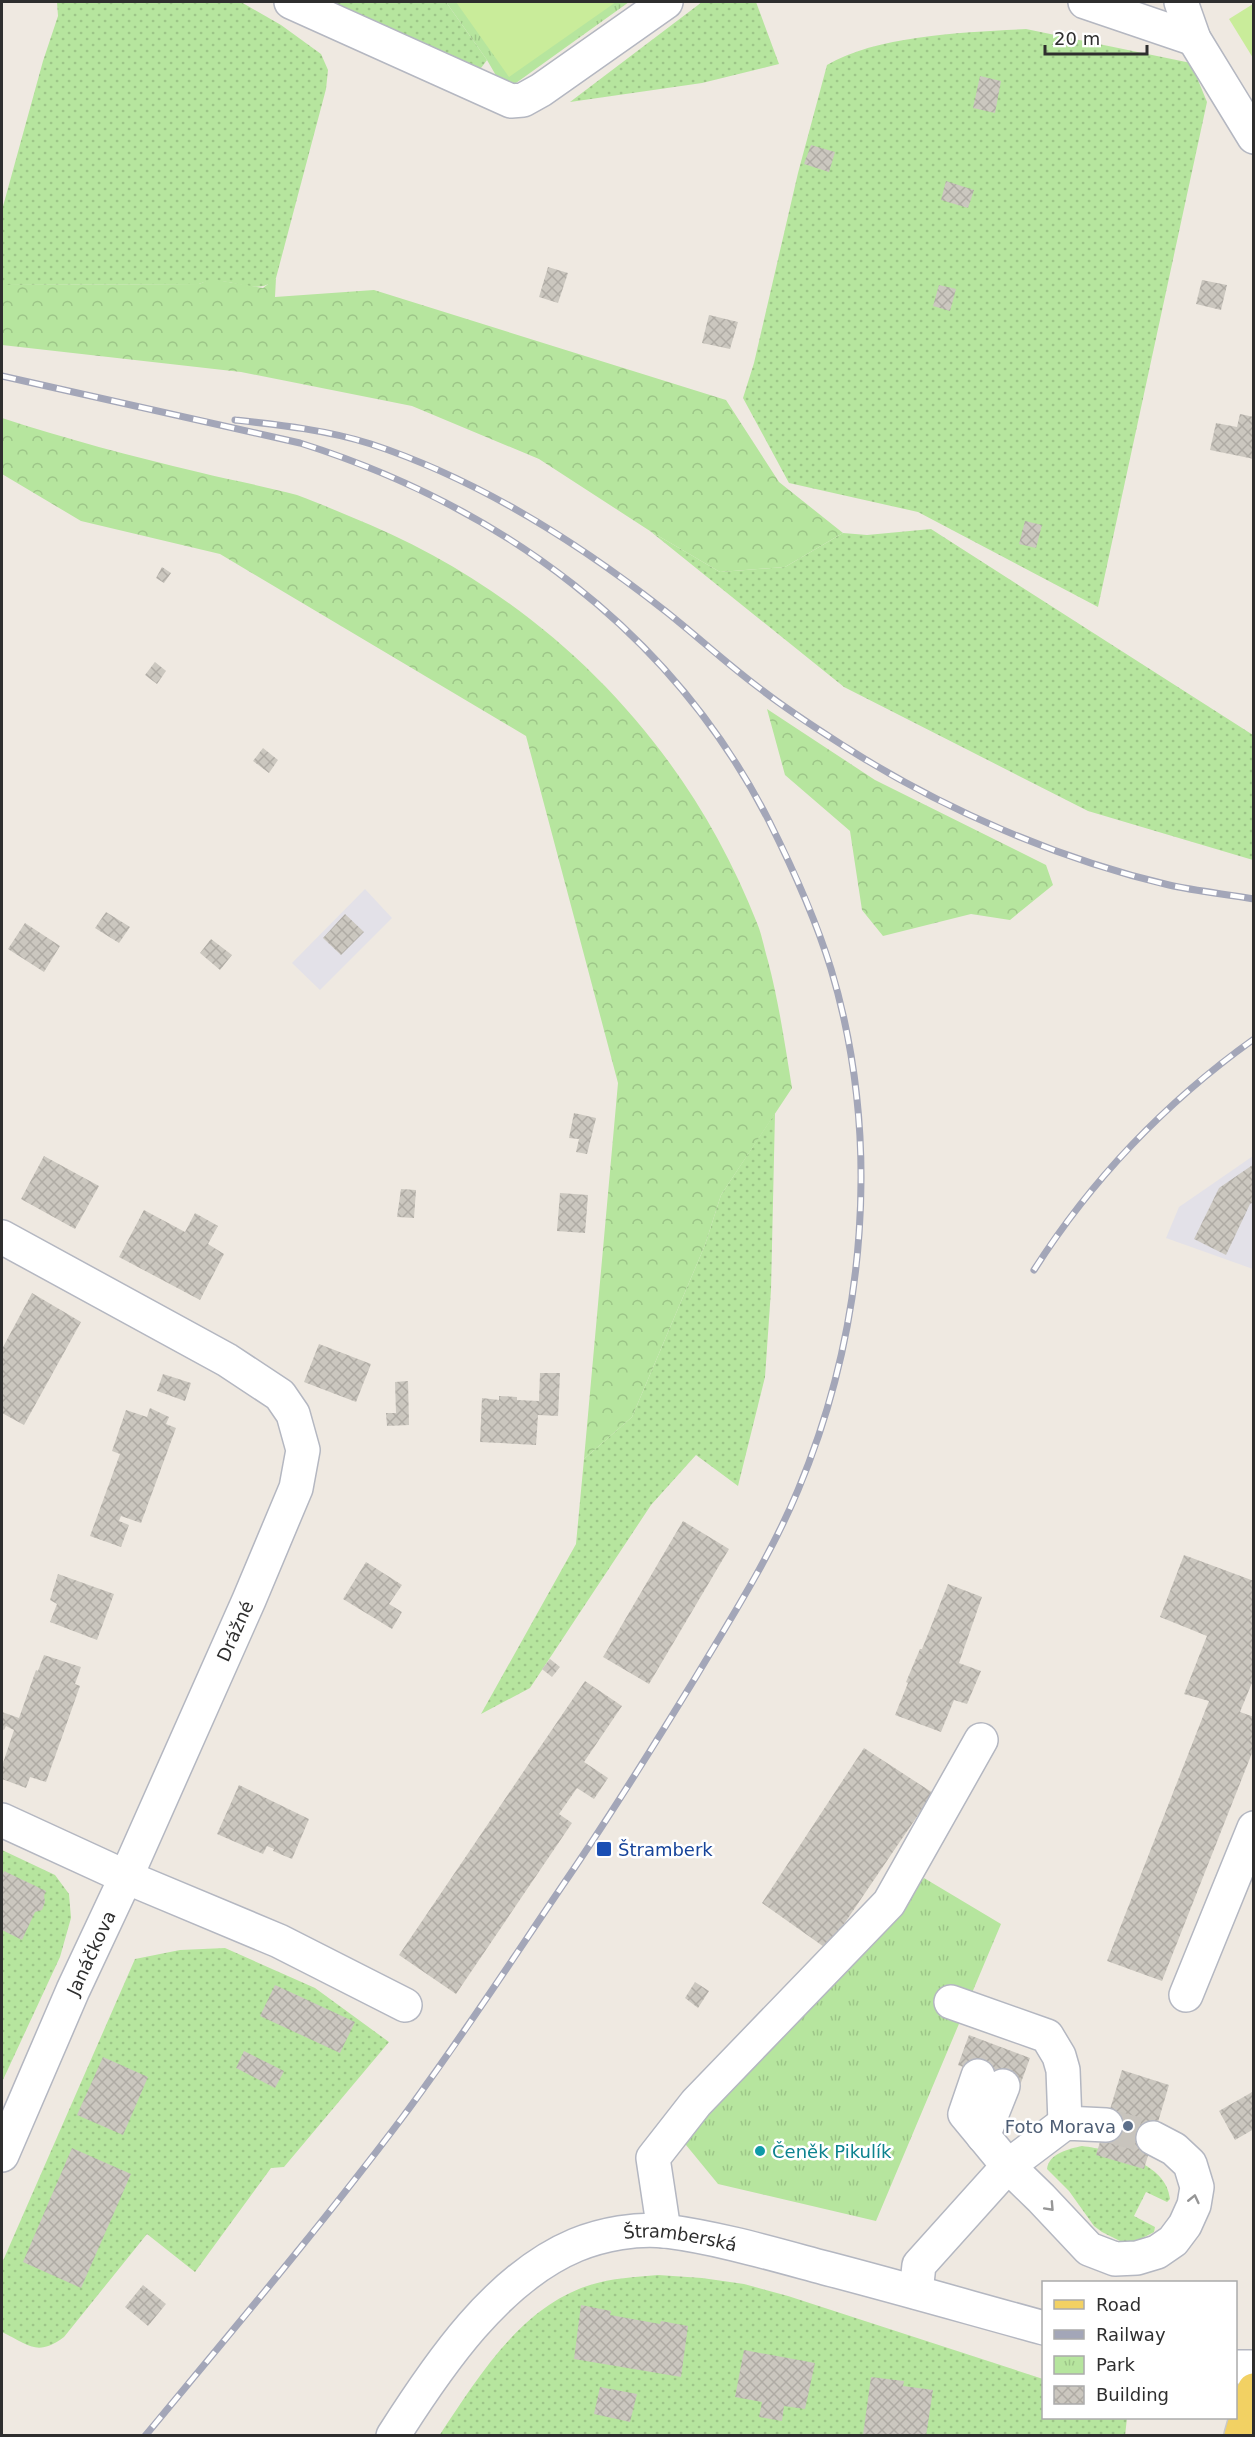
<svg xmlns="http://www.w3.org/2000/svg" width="1255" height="2437" font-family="'DejaVu Sans',sans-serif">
<defs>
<pattern id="grass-dots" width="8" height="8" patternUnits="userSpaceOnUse" patternTransform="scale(1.5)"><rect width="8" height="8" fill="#b6e59e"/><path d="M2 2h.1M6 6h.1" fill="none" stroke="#9dc588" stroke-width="1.8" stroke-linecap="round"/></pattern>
<pattern id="forest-crowns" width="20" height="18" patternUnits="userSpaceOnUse" patternTransform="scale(1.5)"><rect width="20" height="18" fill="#b6e59e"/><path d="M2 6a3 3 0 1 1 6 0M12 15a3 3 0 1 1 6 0" fill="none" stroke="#9dc588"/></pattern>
<pattern id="park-tufts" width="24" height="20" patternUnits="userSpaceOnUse" patternTransform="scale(1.5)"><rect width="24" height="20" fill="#b6e59e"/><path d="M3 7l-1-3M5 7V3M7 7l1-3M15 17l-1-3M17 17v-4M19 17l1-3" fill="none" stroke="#9dc588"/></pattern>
<pattern id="building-cross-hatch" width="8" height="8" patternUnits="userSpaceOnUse" patternTransform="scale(1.5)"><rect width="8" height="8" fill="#cbc7bf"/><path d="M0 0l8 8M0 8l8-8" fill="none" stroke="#afaba4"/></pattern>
</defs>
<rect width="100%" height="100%" fill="#efe9e1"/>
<path fill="#e3e1e8" d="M 365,889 L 392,918 L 320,990 L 292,963 Z
M 1253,1156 L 1253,1269 L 1166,1238 L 1179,1207 Z"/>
<path fill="url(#grass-dots)" d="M 57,2 L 241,2 L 281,25 L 321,54 L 328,70 L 326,89 L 276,278 C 258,300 226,272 199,284 L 2,285 L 2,210 L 43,61 L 58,16 Z
M 312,2 L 446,2 L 487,60 L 481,68 L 472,74 Z
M 702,2 L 756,2 L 779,64 L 702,83 L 570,102 Z
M 1026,29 L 1191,63 L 1207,102 L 1098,607 L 918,512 L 789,483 L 743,398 L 754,363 L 798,173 L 827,65 C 877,35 967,32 1026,29 Z
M 931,529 L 1253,735 L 1253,860 L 1088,811 L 844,687 L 650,531 L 720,572 L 785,567 L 843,533 L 867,535 Z
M 775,1113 L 771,1290 L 765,1377 L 738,1486 L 696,1455 L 651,1505 L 530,1688 L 481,1714 L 576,1544 L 584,1459 L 632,1417 L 705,1245 L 721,1195 Z
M 2,1850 L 55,1875 L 69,1894 L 71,1918 L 60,1957 L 2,2082 Z
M 225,1948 L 315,1988 L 389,2042 L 284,2167 L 271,2168 L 195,2272 L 147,2234 L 64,2337 C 37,2357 29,2345 2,2332 L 2,2263 L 135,1959 L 180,1950 Z
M 1082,2146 C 1113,2150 1167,2163 1170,2199 L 1167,2202 L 1146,2192 L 1134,2216 L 1155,2227 L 1154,2232 L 1137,2241 L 1120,2241 L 1102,2232 L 1094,2226 L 1069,2191 L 1047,2169 C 1049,2153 1069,2149 1082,2146 Z
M 658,2275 L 702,2278 L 744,2284 L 788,2296 L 1043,2379 L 1044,2418 L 1127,2418 L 1125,2436 L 439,2436 C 478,2378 520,2307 590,2285 C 612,2278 635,2277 658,2275 Z"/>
<path fill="url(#forest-crowns)" d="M 276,278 L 275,297 L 374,290 L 726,400 L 779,482 L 843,533 L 785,567 L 720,572 L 650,531 L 539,459 L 412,406 L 241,372 L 2,345 L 2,285 L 199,284 L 211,279 L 263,288 Z
M 2,418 C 66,439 131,456 198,472 C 230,480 264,486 297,495 C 314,501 332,509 349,516 C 536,590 683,734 757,923 C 762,935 764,948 768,961 C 779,1003 785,1045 792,1088 L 721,1195 L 705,1245 L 632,1417 L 584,1459 L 618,1083 L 526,736 L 220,554 L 81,521 L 2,474 Z
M 767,709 L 875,780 L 1046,865 L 1053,885 L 1010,920 L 971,914 L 883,936 L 862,910 L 850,831 L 785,775 Z"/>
<path fill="url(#park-tufts)" d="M 446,2 L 629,2 L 505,91 L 487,60 Z
M 924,1878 L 1001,1924 L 876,2221 L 718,2184 L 677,2134 L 836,1980 Z"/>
<path fill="#c9ec9a" d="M 456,2 L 616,2 L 509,77 Z
M 1253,4 L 1253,58 L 1229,19 Z"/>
<path fill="url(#building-cross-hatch)" d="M 980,76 L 1001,81 L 995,113 L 973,108 Z
M 811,145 L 835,152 L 829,172 L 804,164 Z
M 946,181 L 974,190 L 968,208 L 941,200 Z
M 548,267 L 568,273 L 558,303 L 539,297 Z
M 1202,280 L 1227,285 L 1221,310 L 1196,304 Z
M 939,285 L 956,289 L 950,311 L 933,306 Z
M 709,315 L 738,322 L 730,349 L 702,343 Z
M 1240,414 L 1254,417 L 1254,459 L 1210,450 L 1216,423 L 1237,427 Z
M 1025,521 L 1042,525 L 1036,548 L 1019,544 Z
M 162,567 L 171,573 L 164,583 L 156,578 Z
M 155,662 L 166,671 L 157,684 L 145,675 Z
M 263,748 L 278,760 L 269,773 L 253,761 Z
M 106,912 L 130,927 L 119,943 L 95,928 Z
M 345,914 L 364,932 L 341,955 L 323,938 Z
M 25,923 L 60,946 L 44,972 L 8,949 Z
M 211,939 L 232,955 L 220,970 L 200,953 Z
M 574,1113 L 596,1118 L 587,1154 L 576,1152 L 579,1139 L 569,1138 Z
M 44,1156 L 99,1186 L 75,1229 L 21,1199 Z
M 1254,1164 L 1254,1202 L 1250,1204 L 1226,1255 L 1194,1239 L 1219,1188 Z
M 401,1189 L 416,1190 L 414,1218 L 397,1217 Z
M 560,1193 L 588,1195 L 585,1233 L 557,1231 Z
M 144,1210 L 185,1232 L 195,1213 L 218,1226 L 208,1244 L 224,1254 L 200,1300 L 119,1257 Z
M 32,1293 L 81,1322 L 24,1425 L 2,1413 L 2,1349 Z
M 319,1344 L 371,1364 L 356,1402 L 304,1382 Z
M 540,1373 L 560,1373 L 558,1416 L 538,1415 L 536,1445 L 480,1442 L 482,1398 L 499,1400 L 499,1396 L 517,1397 L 517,1400 L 539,1401 Z
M 163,1374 L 191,1383 L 185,1401 L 157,1391 Z
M 408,1381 L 409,1425 L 387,1426 L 386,1413 L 396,1413 L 395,1382 Z
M 150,1408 L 169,1417 L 166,1424 L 176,1428 L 141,1523 L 121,1516 L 119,1521 L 129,1525 L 121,1547 L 90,1536 L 120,1454 L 112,1451 L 126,1410 L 147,1417 Z
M 683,1521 L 729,1549 L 649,1684 L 603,1657 Z
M 1184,1555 L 1254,1581 L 1254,1678 L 1240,1712 L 1254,1717 L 1254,1748 L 1162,1981 L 1107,1961 L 1209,1701 L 1184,1694 L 1207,1636 L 1160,1617 Z
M 366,1562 L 402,1585 L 389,1604 L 402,1612 L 392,1629 L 343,1599 Z
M 58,1574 L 114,1594 L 97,1640 L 50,1622 L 57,1604 L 50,1600 Z
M 948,1584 L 982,1597 L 959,1663 L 981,1671 L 967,1704 L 954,1700 L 941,1732 L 895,1715 L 908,1683 L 906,1682 L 920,1649 L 922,1649 Z
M 44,1655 L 81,1667 L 75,1684 L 80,1686 L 46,1782 L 30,1777 L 26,1788 L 2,1779 L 2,1766 L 14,1730 L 6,1726 L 4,1730 L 2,1729 L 2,1712 L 19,1718 L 36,1670 L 38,1671 Z
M 550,1659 L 560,1667 L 552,1677 L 542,1669 Z
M 585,1681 L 622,1706 L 584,1762 L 608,1778 L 594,1799 L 577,1788 L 559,1814 L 572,1823 L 456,1994 L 399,1955 Z
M 864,1748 L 933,1793 L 827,1949 L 762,1903 Z
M 239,1785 L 309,1819 L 292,1859 L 273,1851 L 274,1849 L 267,1846 L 263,1854 L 217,1834 Z
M 4,1871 L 46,1891 L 44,1896 L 45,1902 L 42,1910 L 35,1912 L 22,1940 L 2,1930 L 2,1876 Z
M 695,1982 L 709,1991 L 698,2008 L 685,1998 Z
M 275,1985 L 355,2022 L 340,2053 L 260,2016 Z
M 969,2035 L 1030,2058 L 1019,2088 L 958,2065 Z
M 244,2051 L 284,2071 L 275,2088 L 236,2068 Z
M 103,2057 L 148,2077 L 123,2135 L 77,2115 Z
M 1122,2070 L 1169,2085 L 1144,2169 L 1096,2155 Z
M 1254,2091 L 1254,2129 L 1235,2140 L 1219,2111 Z
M 72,2148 L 131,2174 L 81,2288 L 23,2262 Z
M 143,2285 L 166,2304 L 148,2326 L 125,2307 Z
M 581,2305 L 611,2311 L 610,2315 L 660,2324 L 661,2321 L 688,2326 L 681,2377 L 574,2359 Z
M 744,2350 L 815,2363 L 805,2409 L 784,2406 L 782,2421 L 759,2417 L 762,2402 L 735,2397 Z
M 871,2377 L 904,2381 L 903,2386 L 933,2390 L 926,2436 L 863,2435 Z
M 600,2387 L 637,2394 L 630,2422 L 594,2414 Z"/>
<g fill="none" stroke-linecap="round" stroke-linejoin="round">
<path stroke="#c8c4bd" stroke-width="33" stroke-dasharray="33 16" stroke-linecap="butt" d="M 1106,2125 L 1153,2138"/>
<g stroke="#b4b7c1" stroke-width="36">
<g id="minor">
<path d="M 291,2 L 511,101 L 523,100 L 541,90 L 666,2"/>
<path d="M 1085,2 L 1194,39"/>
<path d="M 1181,2 L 1194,39 L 1254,137"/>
<path d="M 2,1237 L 227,1360 L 280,1395 L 293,1414 L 303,1450 L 296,1488 L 249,1600 L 126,1877 L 73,1990 L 2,2155"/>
<path d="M 2,1820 L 126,1877 L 279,1941 L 405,2005"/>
<path d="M 1186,1995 L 1254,1828"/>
<path d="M 951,2002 L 1047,2036 L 1059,2056 L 1063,2070 L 1065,2123"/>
<path d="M 978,2076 L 965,2114 L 1008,2166 L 1041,2198 L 1089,2249 L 1115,2259 L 1137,2258 L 1157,2252 L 1173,2241 L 1185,2225 L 1194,2205 L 1197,2187 L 1190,2164 L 1174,2149 L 1153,2138"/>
<path d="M 983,2136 L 1003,2086"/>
<path d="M 664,2231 L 653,2158 L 696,2103 L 889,1903 L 981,1740"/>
<path d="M 916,2292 L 919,2265 L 1008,2166 L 1065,2123 L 1106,2125"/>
<path d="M 1236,2367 L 1254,2367"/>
<path id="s1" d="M 393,2436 C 438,2365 497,2278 576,2245 C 603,2234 637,2228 665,2231 C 719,2238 773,2254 825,2268 C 898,2287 971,2308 1044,2328"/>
</g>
</g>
<g stroke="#c9c9c9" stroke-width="36">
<path id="major" d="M 1241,2436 L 1254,2390"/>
</g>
<use href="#minor" stroke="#fff" stroke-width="33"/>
<use href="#major" stroke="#f2d163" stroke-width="33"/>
<g stroke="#a3a6b8" stroke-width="7">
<path id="rail" d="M 2,376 L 300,443 C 500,506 672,631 769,821 C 793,869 815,917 831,969 C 882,1139 866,1328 798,1490 C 771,1555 733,1615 697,1675 C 656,1742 615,1808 571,1873 C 515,1955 461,2039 402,2118 C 320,2227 232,2331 145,2436
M 235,420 C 280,425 327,430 371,444 C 477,479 576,541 664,610 C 697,636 728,665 762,690 C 789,711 819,730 847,748 C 943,809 1058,859 1169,885 C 1196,891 1225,894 1254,899
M 1034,1270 C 1092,1179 1166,1102 1254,1039"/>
</g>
<use href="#rail" stroke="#fff" stroke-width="4.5" stroke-dasharray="14" stroke-linecap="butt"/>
</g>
<defs><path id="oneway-chevron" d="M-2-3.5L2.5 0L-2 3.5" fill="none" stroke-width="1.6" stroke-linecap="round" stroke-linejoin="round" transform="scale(1.5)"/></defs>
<g stroke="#969696">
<use href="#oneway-chevron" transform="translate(1194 2199) rotate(-77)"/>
<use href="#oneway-chevron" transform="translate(1050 2207) rotate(47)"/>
</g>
<rect fill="#1a4fb4" stroke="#fff" stroke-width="2" x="596" y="1841" width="16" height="16" rx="3"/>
<circle fill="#5c6f8a" stroke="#fff" stroke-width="2" cx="1128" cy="2126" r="6"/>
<circle fill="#0f9aa8" stroke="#fff" stroke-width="2" cx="760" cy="2151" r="6"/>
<g text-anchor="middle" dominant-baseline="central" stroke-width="5" stroke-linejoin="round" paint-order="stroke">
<g font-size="18" fill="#2e2e2e" stroke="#fff">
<text transform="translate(235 1631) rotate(-66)">Drážné</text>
<text transform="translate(91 1953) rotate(-65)">Janáčkova</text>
<text stroke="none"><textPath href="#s1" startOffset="375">Štramberská</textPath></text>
</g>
<g font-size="18" fill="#164399" stroke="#fff" text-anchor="start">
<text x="618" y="1849">Štramberk</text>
</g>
<g font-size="18" fill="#4e5e75" stroke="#fff" text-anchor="end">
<text x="1116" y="2126">Foto Morava</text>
</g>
<g font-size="18" fill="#0d838f" stroke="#fff" text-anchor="start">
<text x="772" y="2151">Čeněk Pikulík</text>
</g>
</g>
<rect width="1255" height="2437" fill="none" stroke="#2e2e2e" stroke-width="6"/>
<rect x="1042" y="2281" width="195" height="138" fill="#ffffff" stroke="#ababab" stroke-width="1.5"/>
<rect x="1054" y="2300" width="30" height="9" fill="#f2d163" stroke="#ababab" stroke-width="1.5"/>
<text x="1096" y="2311" font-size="18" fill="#2e2e2e">Road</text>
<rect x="1054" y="2330" width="30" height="9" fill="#a3a6b8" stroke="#ababab" stroke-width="1.5"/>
<text x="1096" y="2341" font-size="18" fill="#2e2e2e">Railway</text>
<rect x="1054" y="2356" width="30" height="18" fill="url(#park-tufts)" stroke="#ababab" stroke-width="1.5"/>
<text x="1096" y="2371" font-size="18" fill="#2e2e2e">Park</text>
<rect x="1054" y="2386" width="30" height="18" fill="url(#building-cross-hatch)" stroke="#ababab" stroke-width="1.5"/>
<text x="1096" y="2401" font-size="18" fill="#2e2e2e">Building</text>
<path d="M1045 45v9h102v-9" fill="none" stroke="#2e2e2e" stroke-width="3"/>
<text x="1054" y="45" font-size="18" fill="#2e2e2e" stroke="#ffffff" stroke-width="4.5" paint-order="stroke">20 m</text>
</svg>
